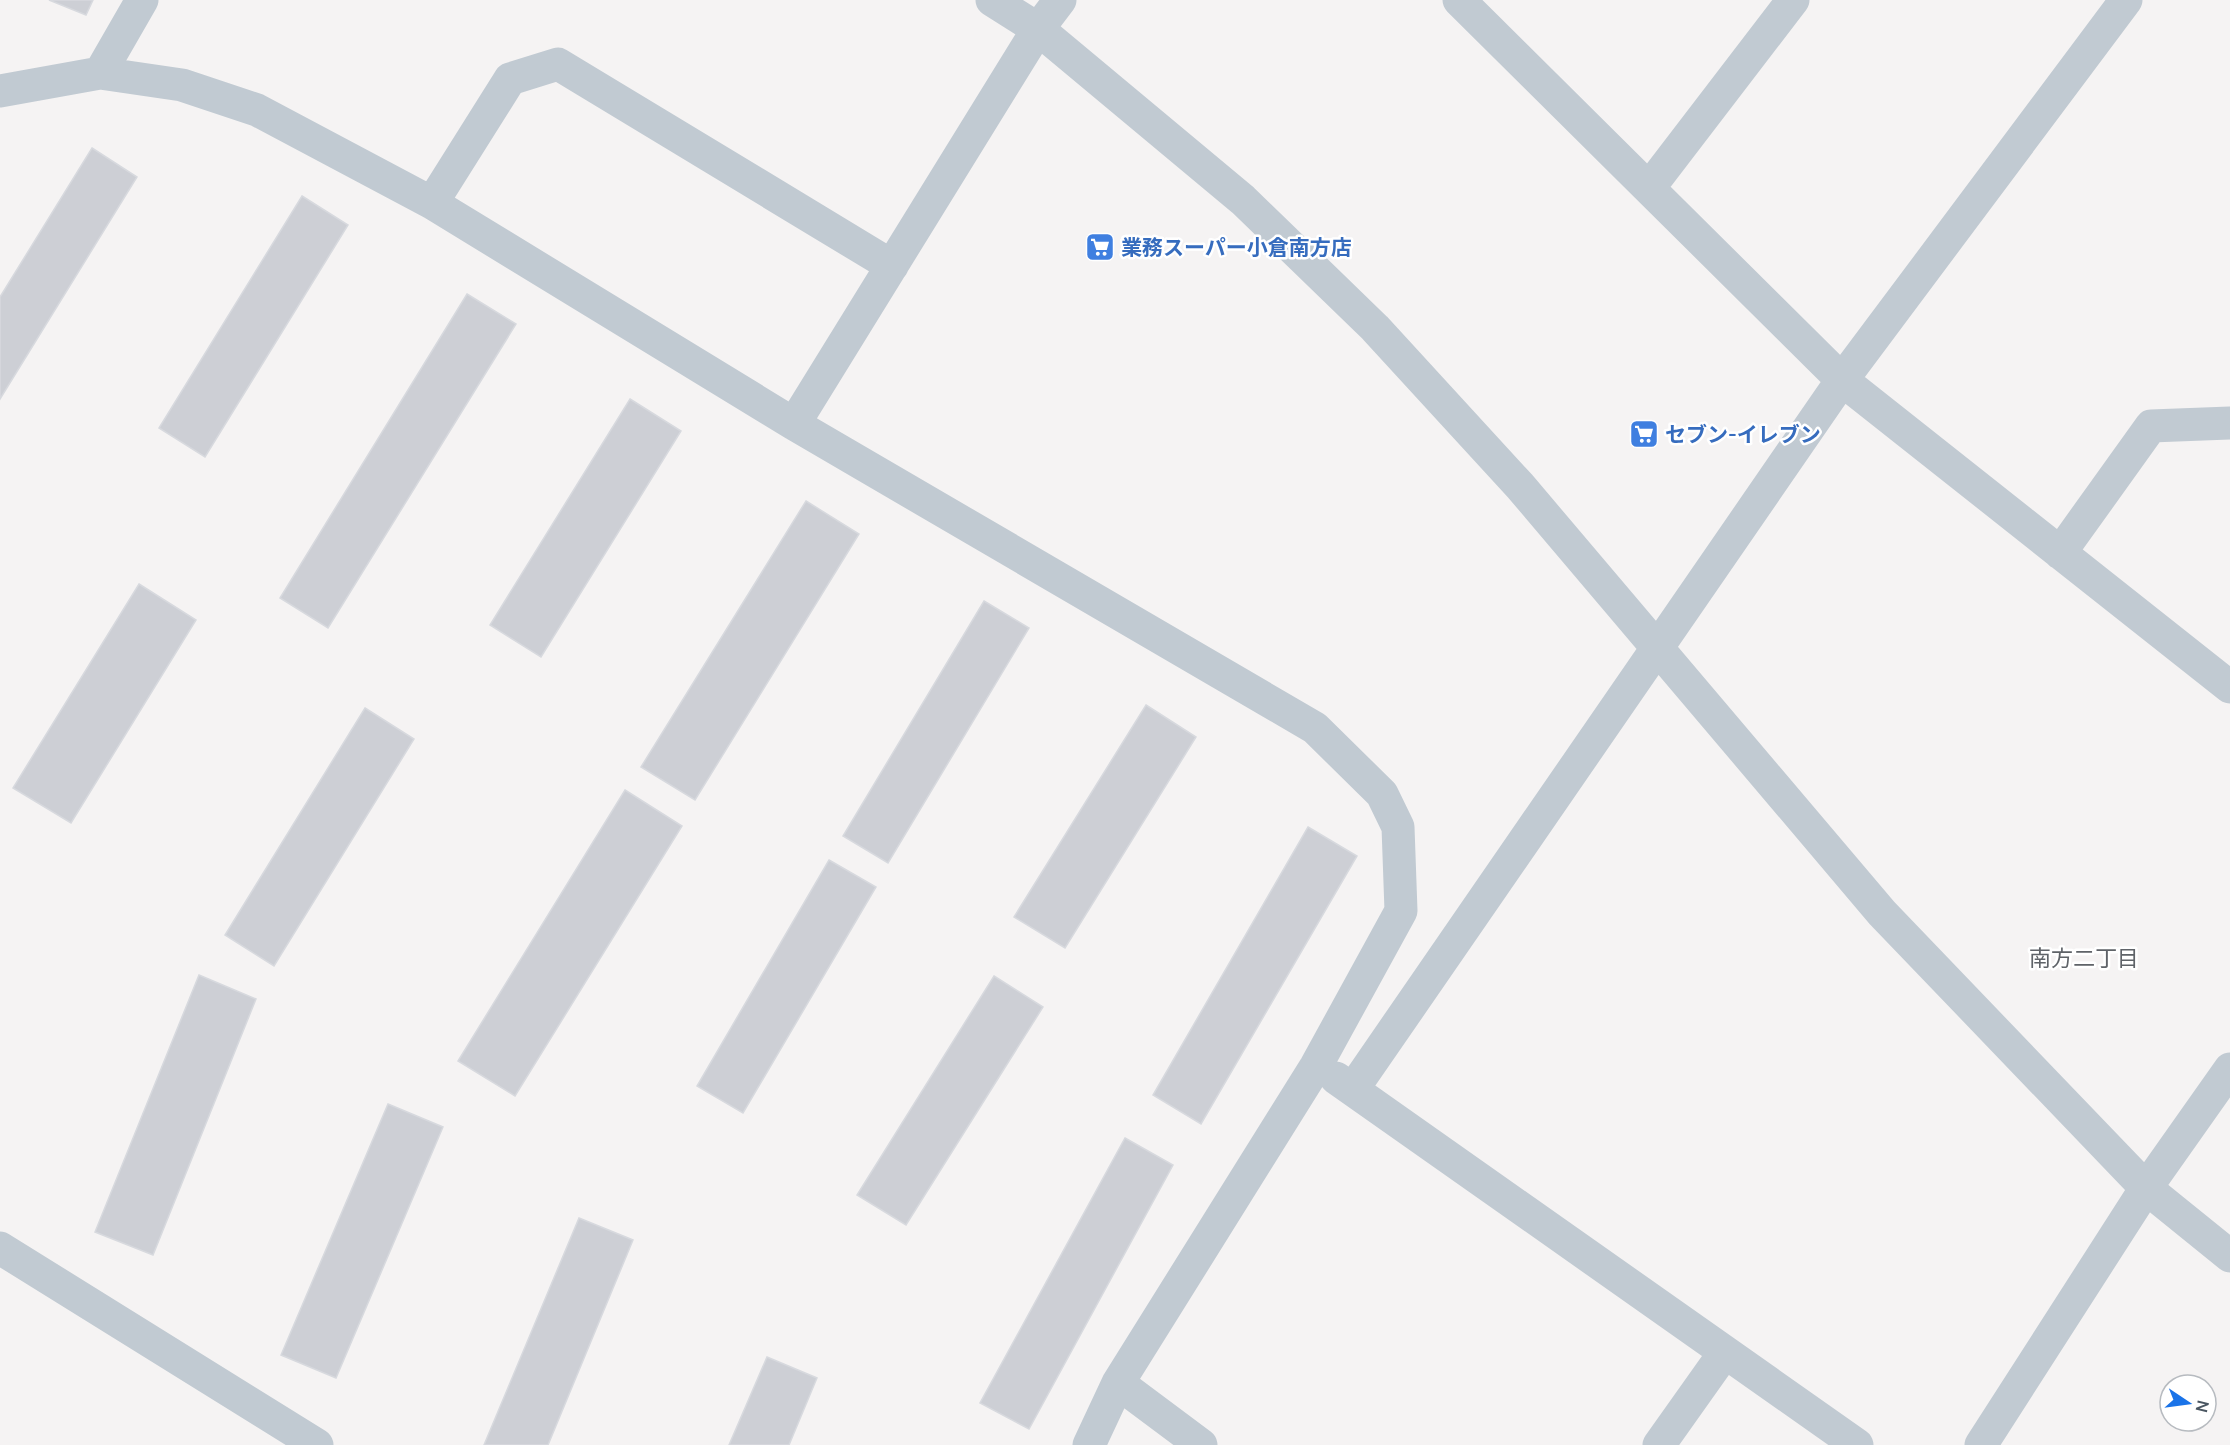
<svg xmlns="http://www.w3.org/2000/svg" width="2230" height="1445" font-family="Manrope,'Noto Sans JP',sans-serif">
<rect width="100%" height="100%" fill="#f5f3f3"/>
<path fill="#cdcfd5" stroke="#d7d9de" stroke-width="1.5" d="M 49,0 L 93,0 L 86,15 Z
M 92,148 L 137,177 L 0,399 L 0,297 Z
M 302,196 L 348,225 L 205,457 L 159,428 Z
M 467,294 L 516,324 L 328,628 L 280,598 Z
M 630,399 L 681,431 L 541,657 L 490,625 Z
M 806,501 L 859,534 L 695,800 L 641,767 Z
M 139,584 L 196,620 L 71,823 L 13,788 Z
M 984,601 L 1029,628 L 888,863 L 843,836 Z
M 1146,705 L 1196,737 L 1065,948 L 1014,917 Z
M 365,708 L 414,739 L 274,966 L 225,935 Z
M 625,790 L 682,826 L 515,1096 L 458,1061 Z
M 1308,827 L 1357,856 L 1201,1124 L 1153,1095 Z
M 829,860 L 876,887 L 743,1113 L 697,1086 Z
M 199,975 L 256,999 L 153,1255 L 95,1232 Z
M 994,976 L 1043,1007 L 906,1225 L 857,1195 Z
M 388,1104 L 443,1127 L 336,1378 L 281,1355 Z
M 1125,1138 L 1173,1165 L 1029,1429 L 980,1403 Z
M 579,1218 L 633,1240 L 548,1445 L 484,1445 Z
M 767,1357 L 817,1378 L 789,1445 L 729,1445 Z"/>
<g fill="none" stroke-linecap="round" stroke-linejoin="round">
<path stroke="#c1cad2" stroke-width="33" d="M 992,0 L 1038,29 L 1243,200 L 1375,328 L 1520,486 L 1882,913 L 2146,1188 L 2230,1256
M 1459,0 L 1842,380 L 2230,687
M 100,73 L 142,0
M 0,91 L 100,73 L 182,85 L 257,110 L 432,203 L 794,424 L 1315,728 L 1382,794 L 1398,827 L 1401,911 L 1316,1066 L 1118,1383 L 1089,1445
M 1649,188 L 1793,0
M 432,203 L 510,79 L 558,64 L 892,266
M 794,424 L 1038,29 L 1060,0
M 2060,553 L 2151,426 L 2230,423
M 1336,1078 L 1857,1445
M 1353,1089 L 1842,380 L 2126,0
M 0,1248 L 317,1445
M 1118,1383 L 1201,1445
M 1659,1445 L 1725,1352
M 1981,1445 L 2146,1188 L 2230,1069"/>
</g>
<defs>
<g id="supermarket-square" transform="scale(1.5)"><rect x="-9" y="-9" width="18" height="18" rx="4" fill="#3f7fe0" stroke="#fff"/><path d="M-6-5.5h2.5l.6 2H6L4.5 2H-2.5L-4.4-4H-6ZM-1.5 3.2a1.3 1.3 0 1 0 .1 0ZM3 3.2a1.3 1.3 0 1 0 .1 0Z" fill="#fff"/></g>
</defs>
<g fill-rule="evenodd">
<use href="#supermarket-square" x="1100" y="247"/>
<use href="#supermarket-square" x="1644" y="434"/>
</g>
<g text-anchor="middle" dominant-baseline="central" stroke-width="5" stroke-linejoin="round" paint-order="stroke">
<g font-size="21" font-weight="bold" fill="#366cbe" stroke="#fff" text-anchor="start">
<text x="1121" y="247">業務スーパー小倉南方店</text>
<text x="1665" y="434">セブン-イレブン</text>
</g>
<g font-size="22" fill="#5f6368" stroke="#fff">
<text x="2084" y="958">南方二丁目</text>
</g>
</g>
<g transform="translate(2188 1403) rotate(103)"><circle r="28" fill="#ffffff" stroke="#b7bbc0" stroke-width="1.5"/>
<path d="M0-4.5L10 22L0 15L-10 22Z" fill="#1a73e8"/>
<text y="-9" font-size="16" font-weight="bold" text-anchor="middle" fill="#4a5661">N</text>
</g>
</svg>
